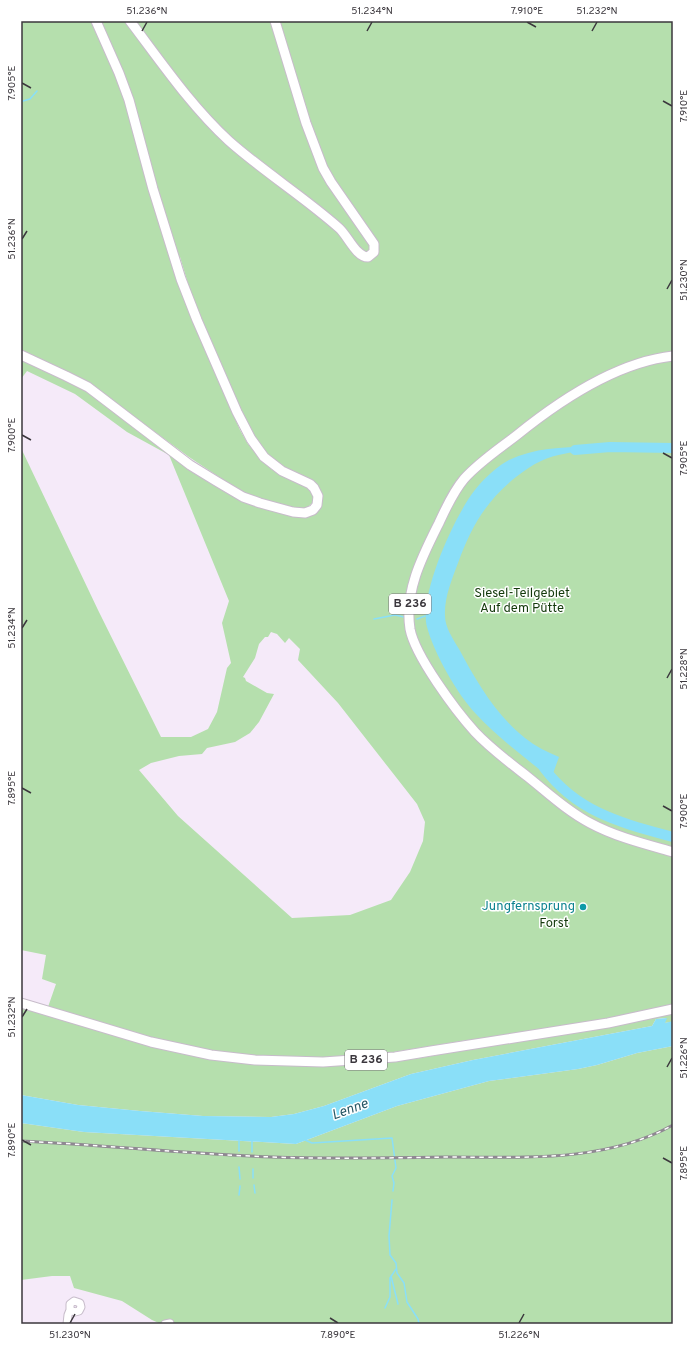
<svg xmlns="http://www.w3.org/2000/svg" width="694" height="1345" font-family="Overpass,sans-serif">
<rect width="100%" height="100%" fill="#f5eaf9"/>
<path fill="#b5dfad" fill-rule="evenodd" d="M 21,21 L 673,21 L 673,353 L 660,355 L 595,386 L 637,368 L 673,359 L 673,1022 L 664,1023 L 666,1018 L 656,1019 L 652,1026 L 473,1060 L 411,1074 L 324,1106 L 294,1114 L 271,1117 L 203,1116 L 140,1111 L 78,1105 L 21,1095 L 21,1006 L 177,1052 L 367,1063 L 420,1058 L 471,1049 L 468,1040 L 363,1057 L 323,1058 L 256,1056 L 212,1052 L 179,1046 L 48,1007 L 56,984 L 42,979 L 46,955 L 21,950 L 21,448 L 98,610 L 161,737 L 191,737 L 208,729 L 217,712 L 227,668 L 231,663 L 222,623 L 229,601 L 169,455 L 127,432 L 75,394 L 27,371 L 21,379 L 21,358 L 85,390 L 169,455 L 242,500 L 307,515 L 322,497 L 274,462 L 252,436 L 198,317 L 180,257 L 175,262 L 170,259 L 182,294 L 240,430 L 248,444 L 259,457 L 271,469 L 291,480 L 308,488 L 312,492 L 314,499 L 312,503 L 308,507 L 303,509 L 279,506 L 243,493 L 189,457 L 91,385 L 21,352 ZM 230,136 L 323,211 L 224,141 ZM 271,632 L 277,634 L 285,643 L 289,638 L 300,649 L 298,660 L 338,703 L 417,804 L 425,822 L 423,841 L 410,872 L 391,900 L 350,915 L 292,918 L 178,816 L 139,770 L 151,763 L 179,756 L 202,754 L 207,748 L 235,742 L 250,733 L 259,722 L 274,694 L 267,693 L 246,681 L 245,678 L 243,677 L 255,658 L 259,644 L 265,637 L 268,637 Z
M 673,1046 L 673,1324 L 161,1324 L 152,1320 L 122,1301 L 74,1288 L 70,1276 L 52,1276 L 21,1280 L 21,1123 L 84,1132 L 296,1144 L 397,1106 L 489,1081 L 578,1069 L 597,1065 L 637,1053 Z"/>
<path fill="#8adff8" d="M 589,447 L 588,450 C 573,452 556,454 541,461 C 532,465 524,471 516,477 C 486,501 471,527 458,563 C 452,579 444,598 445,616 C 445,627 453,639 459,649 C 476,681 496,715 525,738 C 535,746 547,752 559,757 L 551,779 C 526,758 498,738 476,714 C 457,694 434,653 427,627 C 418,595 457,509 479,485 C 487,476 499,465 509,460 C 534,448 562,447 589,447 Z
M 667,1018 L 665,1023 L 673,1021 L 673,1046 L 637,1053 L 597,1065 L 578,1069 L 489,1081 L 397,1106 L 296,1144 L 84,1132 L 21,1123 L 21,1095 L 78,1105 L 140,1111 L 203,1116 L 271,1117 L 294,1114 L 324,1106 L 411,1074 L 473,1060 L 652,1026 L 656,1019 Z"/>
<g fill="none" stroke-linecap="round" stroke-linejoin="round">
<path stroke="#8adff8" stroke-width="1.5" d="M 23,101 L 30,99 L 37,91
M 374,619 L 395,615 L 404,617
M 417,619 L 425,616
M 305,1140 L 312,1143 L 392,1138 L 396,1168 L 392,1176 L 394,1183 L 393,1191
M 239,1141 L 239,1151
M 252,1152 L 252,1140
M 239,1167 L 240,1179
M 253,1169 L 253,1178
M 254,1185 L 255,1193
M 239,1195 L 240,1186
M 392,1200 L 389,1236 L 390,1255 L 396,1263 L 397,1273 L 404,1283 L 407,1302 L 418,1319 L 419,1324
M 391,1276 L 398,1304
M 385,1308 L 390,1297 L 390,1278 L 396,1269"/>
<path stroke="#8adff8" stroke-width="10" d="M 575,450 L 610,447 L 673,448
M 544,768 C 578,813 622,823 673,837"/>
<g stroke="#c7bcca" stroke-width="9">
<path id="minor" d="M 67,1324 L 68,1315 L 70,1310 L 70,1304 L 74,1301 L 80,1303 L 81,1307 L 79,1311 L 75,1312 L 70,1310
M 165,1324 L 170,1323"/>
</g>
<g stroke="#c7bcca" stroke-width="11">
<path id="major" d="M 130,21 C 161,62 191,106 229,141 C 264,172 304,197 339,228 C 348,236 356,257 368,257 L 374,252 L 374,244 L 331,182 L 323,168 L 306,123 L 275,21
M 21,355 L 66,376 L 88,387 L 190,465 L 216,481 L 243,497 L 260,503 L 293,512 L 305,513 L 313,510 L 317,505 L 318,496 L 314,488 L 310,484 L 282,471 L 264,457 L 251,439 L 237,412 L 197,320 L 181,279 L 153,189 L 129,100 L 119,73 L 96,21
M 673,356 C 618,362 559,401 517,435 C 499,449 479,462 464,479 C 453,492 446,508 439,523 C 423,555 404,591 410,629 C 415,656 456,711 475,732 C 491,749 510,763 528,777 C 548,793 567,811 590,823 C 616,837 645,844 673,852
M 21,1003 L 151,1042 L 211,1055 L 255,1060 L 323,1062 L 395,1057 L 431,1051 L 608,1023 L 673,1009"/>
</g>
<use href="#minor" stroke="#fff" stroke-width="7"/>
<use href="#major" stroke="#fff" stroke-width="9"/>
<g stroke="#8f8892" stroke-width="3">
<path id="rail" d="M 21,1141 C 105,1145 188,1154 272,1157 C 330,1159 388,1158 447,1157 C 523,1157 604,1163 673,1125"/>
</g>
<use href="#rail" stroke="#fff" stroke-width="1.5" stroke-dasharray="4.5" stroke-linecap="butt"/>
</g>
<path fill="none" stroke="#3b373d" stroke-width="1.5" d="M 527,22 L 536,27M 142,31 L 147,22M 367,31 L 372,22M 592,31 L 597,22M 22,83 L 31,88M 663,101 L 672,106M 22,239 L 27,231M 667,289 L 672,280M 22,435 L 31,440M 663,453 L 672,458M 22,628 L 27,620M 667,678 L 672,669M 22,788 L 31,793M 663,806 L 672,811M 22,1017 L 27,1009M 667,1067 L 672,1058M 22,1140 L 31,1145M 663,1158 L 672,1163M 330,1318 L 338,1323M 70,1323 L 75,1314M 519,1323 L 524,1314"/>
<circle fill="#0f9aa8" stroke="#fff" stroke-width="1.5" cx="583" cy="907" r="4"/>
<g text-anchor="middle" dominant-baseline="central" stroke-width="3" stroke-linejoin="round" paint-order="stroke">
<g fill="#fff" stroke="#767377" stroke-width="1">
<rect x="389" y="594" width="42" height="20" rx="3"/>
<rect x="345" y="1050" width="42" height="20" rx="3"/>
</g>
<g font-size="12" font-weight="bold" fill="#3b373d">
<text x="410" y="604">B 236</text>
<text x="366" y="1060">B 236</text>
</g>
<g font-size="13" fill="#143a0c" stroke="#fff">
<text x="522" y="594">Siesel-Teilgebiet<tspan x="522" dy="15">Auf dem Pütte</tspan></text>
<text x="554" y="924">Forst</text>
</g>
<g font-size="13" fill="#0d838f" stroke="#fff" text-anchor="end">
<text x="575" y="907">Jungfernsprung</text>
</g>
<g font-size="14" font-style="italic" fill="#275765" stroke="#fff">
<text transform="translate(350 1110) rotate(-20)">Lenne</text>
</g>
</g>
<rect width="694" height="1345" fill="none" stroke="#ffffff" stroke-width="44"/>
<rect x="22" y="22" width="650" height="1301" fill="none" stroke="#3b373d" stroke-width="1.5"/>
<g font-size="10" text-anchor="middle" fill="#3b373d">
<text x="147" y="14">51.236°N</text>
<text x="372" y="14">51.234°N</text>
<text x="527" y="14">7.910°E</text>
<text x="597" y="14">51.232°N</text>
<text transform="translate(11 83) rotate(-90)" y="4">7.905°E</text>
<text transform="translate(683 106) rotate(-90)" y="4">7.910°E</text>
<text transform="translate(11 239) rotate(-90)" y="4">51.236°N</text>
<text transform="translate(683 280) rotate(-90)" y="4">51.230°N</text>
<text transform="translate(11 435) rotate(-90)" y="4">7.900°E</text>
<text transform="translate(683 458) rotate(-90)" y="4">7.905°E</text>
<text transform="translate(11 628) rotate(-90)" y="4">51.234°N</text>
<text transform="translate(683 669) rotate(-90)" y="4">51.228°N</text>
<text transform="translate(11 788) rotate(-90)" y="4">7.895°E</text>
<text transform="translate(683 811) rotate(-90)" y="4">7.900°E</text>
<text transform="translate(11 1017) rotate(-90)" y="4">51.232°N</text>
<text transform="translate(683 1058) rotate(-90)" y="4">51.226°N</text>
<text transform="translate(11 1140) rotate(-90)" y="4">7.890°E</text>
<text transform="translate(683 1163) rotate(-90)" y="4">7.895°E</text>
<text x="70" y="1338">51.230°N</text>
<text x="338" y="1338">7.890°E</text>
<text x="519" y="1338">51.226°N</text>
</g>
</svg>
